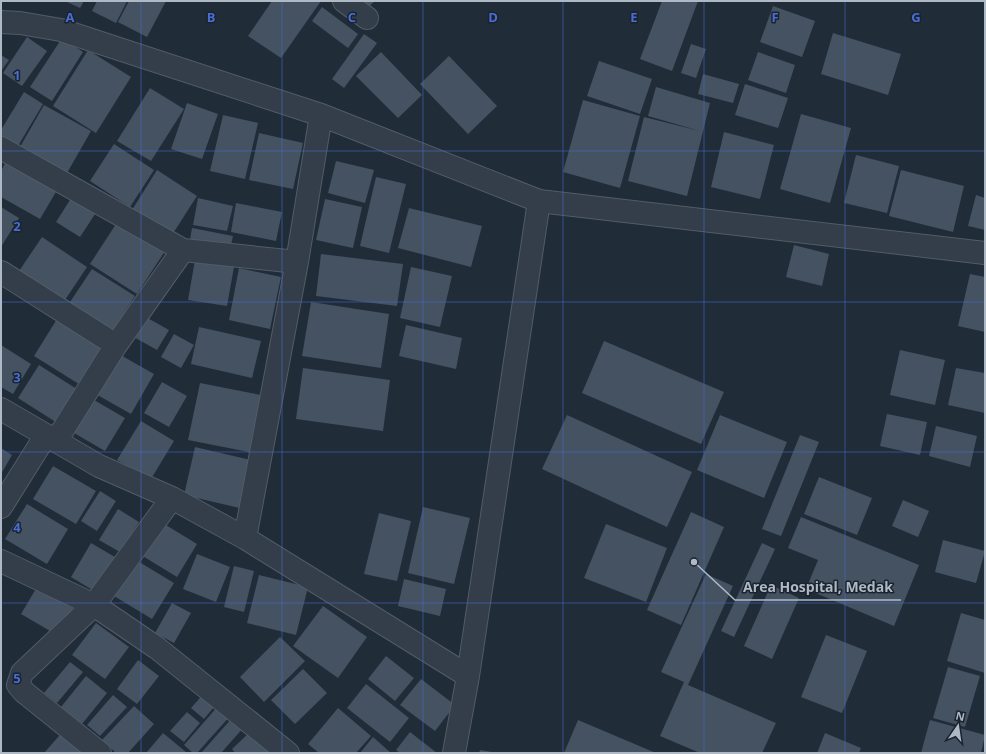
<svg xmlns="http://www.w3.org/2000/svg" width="986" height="754" font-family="'Open Sans',sans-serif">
<rect width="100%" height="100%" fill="#212c39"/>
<path fill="#445261" d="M 65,1 L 84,1 L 80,8 Z
M 97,1 L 127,1 L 116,23 L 92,11 Z
M 129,1 L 166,1 L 147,37 L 118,22 Z
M 272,1 L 321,1 L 281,58 L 248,36 Z
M 351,1 L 375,1 L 362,13 Z
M 662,1 L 698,1 L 672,71 L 640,59 Z
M 773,6 L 815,21 L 802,57 L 760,42 Z
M 322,7 L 358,34 L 348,48 L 312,21 Z
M 833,33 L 901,54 L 888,95 L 821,74 Z
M 364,34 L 377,43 L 344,88 L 332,79 Z
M 27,37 L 47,51 L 22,86 L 3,73 Z
M 62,38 L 83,52 L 52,101 L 30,87 Z
M 691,44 L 706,49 L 696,78 L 681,73 Z
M 88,50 L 131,77 L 96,133 L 53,106 Z
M 381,52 L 422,95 L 398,118 L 356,76 Z
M 758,52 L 795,65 L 786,93 L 748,80 Z
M 1,55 L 9,60 L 1,71 Z
M 449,56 L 497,106 L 468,134 L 420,84 Z
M 599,61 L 652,79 L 640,114 L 587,96 Z
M 703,74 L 739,84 L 733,103 L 698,94 Z
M 745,84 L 788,98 L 778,128 L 735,115 Z
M 656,87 L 710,103 L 687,196 L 628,181 L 644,117 L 700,131 L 648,116 Z
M 150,88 L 184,109 L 151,161 L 117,141 Z
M 24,92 L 43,104 L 18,146 L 1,136 L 1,130 Z
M 583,100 L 640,116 L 620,188 L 563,172 Z
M 187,103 L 218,114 L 202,159 L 171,149 Z
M 44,105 L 91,131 L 67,173 L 20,147 Z
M 801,114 L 851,128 L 830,203 L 780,189 Z
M 223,115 L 258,123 L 245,179 L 210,171 Z
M 724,132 L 774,145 L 760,199 L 711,187 Z
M 259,133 L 303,143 L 293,189 L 249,180 Z
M 114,144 L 154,170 L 130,207 L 90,181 Z
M 856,155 L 899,166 L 887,213 L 844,203 Z
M 9,156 L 60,185 L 40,219 L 1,197 L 1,171 Z
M 336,161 L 374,170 L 365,203 L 328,193 Z
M 157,170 L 197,196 L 172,235 L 132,210 Z
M 901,170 L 964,186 L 953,232 L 889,216 Z
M 376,177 L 406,184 L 389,253 L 360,246 Z
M 75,192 L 99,208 L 80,237 L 56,222 Z
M 976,195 L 985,198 L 985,230 L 968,226 Z
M 198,198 L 233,206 L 227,231 L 193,225 Z
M 325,199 L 362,207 L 353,248 L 316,240 Z
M 236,203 L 282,212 L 276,241 L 231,232 Z
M 1,207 L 19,218 L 1,247 Z
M 409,208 L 482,226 L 471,267 L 398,248 Z
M 118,221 L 165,251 L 137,294 L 90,264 Z
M 192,228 L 233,236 L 229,254 L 189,246 Z
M 42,237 L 87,267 L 61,306 L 15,277 Z
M 794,245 L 829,254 L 822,286 L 786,277 Z
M 321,254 L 403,264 L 397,306 L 316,296 Z
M 195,260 L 234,267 L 227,306 L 188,300 Z
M 411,267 L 452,276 L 440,327 L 400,318 Z
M 239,268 L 281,277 L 270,329 L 229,320 Z
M 92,269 L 135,296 L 111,333 L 68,305 Z
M 970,274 L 985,277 L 985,332 L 958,326 Z
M 311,302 L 389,314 L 381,368 L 302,356 Z
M 144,316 L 169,330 L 157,350 L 132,336 Z
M 57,319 L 105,348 L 82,386 L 34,356 Z
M 406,325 L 462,338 L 456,369 L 399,356 Z
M 199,327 L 261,341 L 252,378 L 191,364 Z
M 174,334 L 194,345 L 181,368 L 161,357 Z
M 604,341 L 724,392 L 701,444 L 582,393 Z
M 1,345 L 31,364 L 13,394 L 1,387 Z
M 900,350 L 945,360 L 935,405 L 890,395 Z
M 117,353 L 154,374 L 131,414 L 94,393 Z
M 39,365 L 83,393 L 62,426 L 18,398 Z
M 303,368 L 390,380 L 383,431 L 296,419 Z
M 956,368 L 985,373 L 985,413 L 948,405 Z
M 162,382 L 187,396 L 169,427 L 144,413 Z
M 200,383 L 266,396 L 254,453 L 188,440 Z
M 94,400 L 125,418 L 105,451 L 74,433 Z
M 887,414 L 927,422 L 920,455 L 880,446 Z
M 567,415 L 692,472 L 667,527 L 542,469 Z
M 720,415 L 787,442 L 764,498 L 697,470 Z
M 141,421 L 174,441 L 151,479 L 117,460 Z
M 936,426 L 977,436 L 970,467 L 929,456 Z
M 800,435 L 819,442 L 781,536 L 762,529 Z
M 195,447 L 259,462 L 248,510 L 184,495 Z
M 1,448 L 12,455 L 1,474 Z
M 53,466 L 96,491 L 76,524 L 33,499 Z
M 819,477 L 872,498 L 857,535 L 804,514 Z
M 100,491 L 116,501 L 97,531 L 81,521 Z
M 903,500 L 929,511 L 918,537 L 892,526 Z
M 27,504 L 68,529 L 47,564 L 5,539 Z
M 423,507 L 470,518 L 454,584 L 408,573 Z
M 118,509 L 139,522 L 120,552 L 99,540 Z
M 691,512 L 724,527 L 681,625 L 647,610 Z
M 379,513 L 411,521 L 397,581 L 364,574 Z
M 801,517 L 919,565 L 894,626 L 806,589 L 818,560 L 788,548 Z
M 161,522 L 197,544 L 177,577 L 141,555 Z
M 606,524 L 667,548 L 646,602 L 584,578 Z
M 943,540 L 985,551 L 976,583 L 935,572 Z
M 91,543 L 120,560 L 99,594 L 71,577 Z
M 762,543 L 775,549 L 734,637 L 721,631 Z
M 197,554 L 230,567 L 216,602 L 183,589 Z
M 136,560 L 174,583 L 152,619 L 114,596 Z
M 234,566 L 254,571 L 244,612 L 224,607 Z
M 706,574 L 733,586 L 688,685 L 776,723 L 762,753 L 700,753 L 660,736 L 684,682 L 661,672 Z
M 259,575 L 308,587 L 296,635 L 247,623 Z
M 404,579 L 446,589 L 440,616 L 398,606 Z
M 771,585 L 799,598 L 772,659 L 744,646 Z
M 37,587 L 73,608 L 57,635 L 21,614 Z
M 172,603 L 191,613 L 174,643 L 155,633 Z
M 323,606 L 367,637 L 338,678 L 293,646 Z
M 961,613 L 985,620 L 985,673 L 947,661 Z
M 96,623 L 129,647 L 105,679 L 72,655 Z
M 826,635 L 867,651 L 842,713 L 801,697 Z
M 280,637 L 305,661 L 264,702 L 240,677 Z
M 386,656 L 414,678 L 395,701 L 368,679 Z
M 138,660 L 159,676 L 137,704 L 117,689 Z
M 70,662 L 83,672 L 57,703 L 44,693 Z
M 948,667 L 980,676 L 965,727 L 933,718 Z
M 303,669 L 327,693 L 295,724 L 271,700 Z
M 86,676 L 107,693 L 82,724 L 61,707 Z
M 421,679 L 455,705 L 435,731 L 400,705 Z
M 366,684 L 409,718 L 390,742 L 347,708 Z
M 206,691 L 219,701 L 204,719 L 191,708 Z
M 113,695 L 127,707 L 100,736 L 87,725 Z
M 219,705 L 231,715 L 197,753 L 193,753 L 184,745 Z
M 134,706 L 154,724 L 128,753 L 116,753 L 102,740 Z
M 338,708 L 371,736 L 356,753 L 319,753 L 308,744 Z
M 187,712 L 200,723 L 184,742 L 170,731 Z
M 233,717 L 244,727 L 221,753 L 201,753 Z
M 578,720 L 656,753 L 564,753 Z
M 930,720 L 985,735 L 981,753 L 921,753 Z
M 66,728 L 86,753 L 44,753 Z
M 251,731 L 273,753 L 235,753 L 232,749 Z
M 410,732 L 437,753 L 400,753 L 396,750 Z
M 163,733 L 186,752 L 185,753 L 146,753 Z
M 825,733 L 861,748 L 859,753 L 817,753 Z
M 373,737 L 391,753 L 360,753 Z
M 480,750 L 492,752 L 492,753 L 479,753 Z"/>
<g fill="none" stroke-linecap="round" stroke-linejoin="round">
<g stroke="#525c67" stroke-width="24">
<path id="street" d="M 344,1 L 367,18
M 1,22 L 20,23 L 61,30 L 321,115 L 539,201 L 985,253
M 1,148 L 183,250 L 297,262
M 1,272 L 116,345
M 1,409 L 99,466 L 172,498 L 245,538 L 468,676
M 56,441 L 116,345 L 183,250
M 1,507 L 46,435
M 245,538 L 297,262 L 321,115
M 1,561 L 94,605 L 157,648 L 288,753
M 100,753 L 24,692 L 18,685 L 22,673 L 94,605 L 172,498
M 454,753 L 468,676 L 539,201"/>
</g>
<use href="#street" stroke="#343e4a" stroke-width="22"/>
</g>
<path fill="none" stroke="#496ed3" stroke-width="1" stroke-opacity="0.55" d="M 141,1 L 141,753M 282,1 L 282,753M 423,1 L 423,753M 563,1 L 563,753M 704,1 L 704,753M 845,1 L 845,753M 1,151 L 985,151M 1,302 L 985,302M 1,452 L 985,452M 1,603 L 985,603"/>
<g font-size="13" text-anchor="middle" font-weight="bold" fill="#496ed3" stroke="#1a232e" stroke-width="3" stroke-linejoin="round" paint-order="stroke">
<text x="70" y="22">A</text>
<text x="211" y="22">B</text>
<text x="352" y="22">C</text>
<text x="493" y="22">D</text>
<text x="634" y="22">E</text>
<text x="775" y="22">F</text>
<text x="916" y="22">G</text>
<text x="17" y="80">1</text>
<text x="17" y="231">2</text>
<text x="17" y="382">3</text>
<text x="17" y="532">4</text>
<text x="17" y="683">5</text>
</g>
<path fill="none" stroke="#afb9c6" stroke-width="1.5" d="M694 562L735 600H901"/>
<circle fill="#afb9c6" stroke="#1a232e" stroke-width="1.5" cx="694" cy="562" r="4"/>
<g font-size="14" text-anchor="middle" font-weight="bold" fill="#afb9c6" stroke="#1a232e" stroke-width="3" stroke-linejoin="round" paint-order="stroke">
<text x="818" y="592">Area Hospital, Medak</text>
</g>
<rect width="986" height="754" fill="none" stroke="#afb9c6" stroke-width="4"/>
<g transform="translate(958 726) rotate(13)" stroke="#1a232e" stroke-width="3" paint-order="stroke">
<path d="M0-3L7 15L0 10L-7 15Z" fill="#afb9c6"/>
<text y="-6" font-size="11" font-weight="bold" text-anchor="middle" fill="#afb9c6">N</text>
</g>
</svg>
